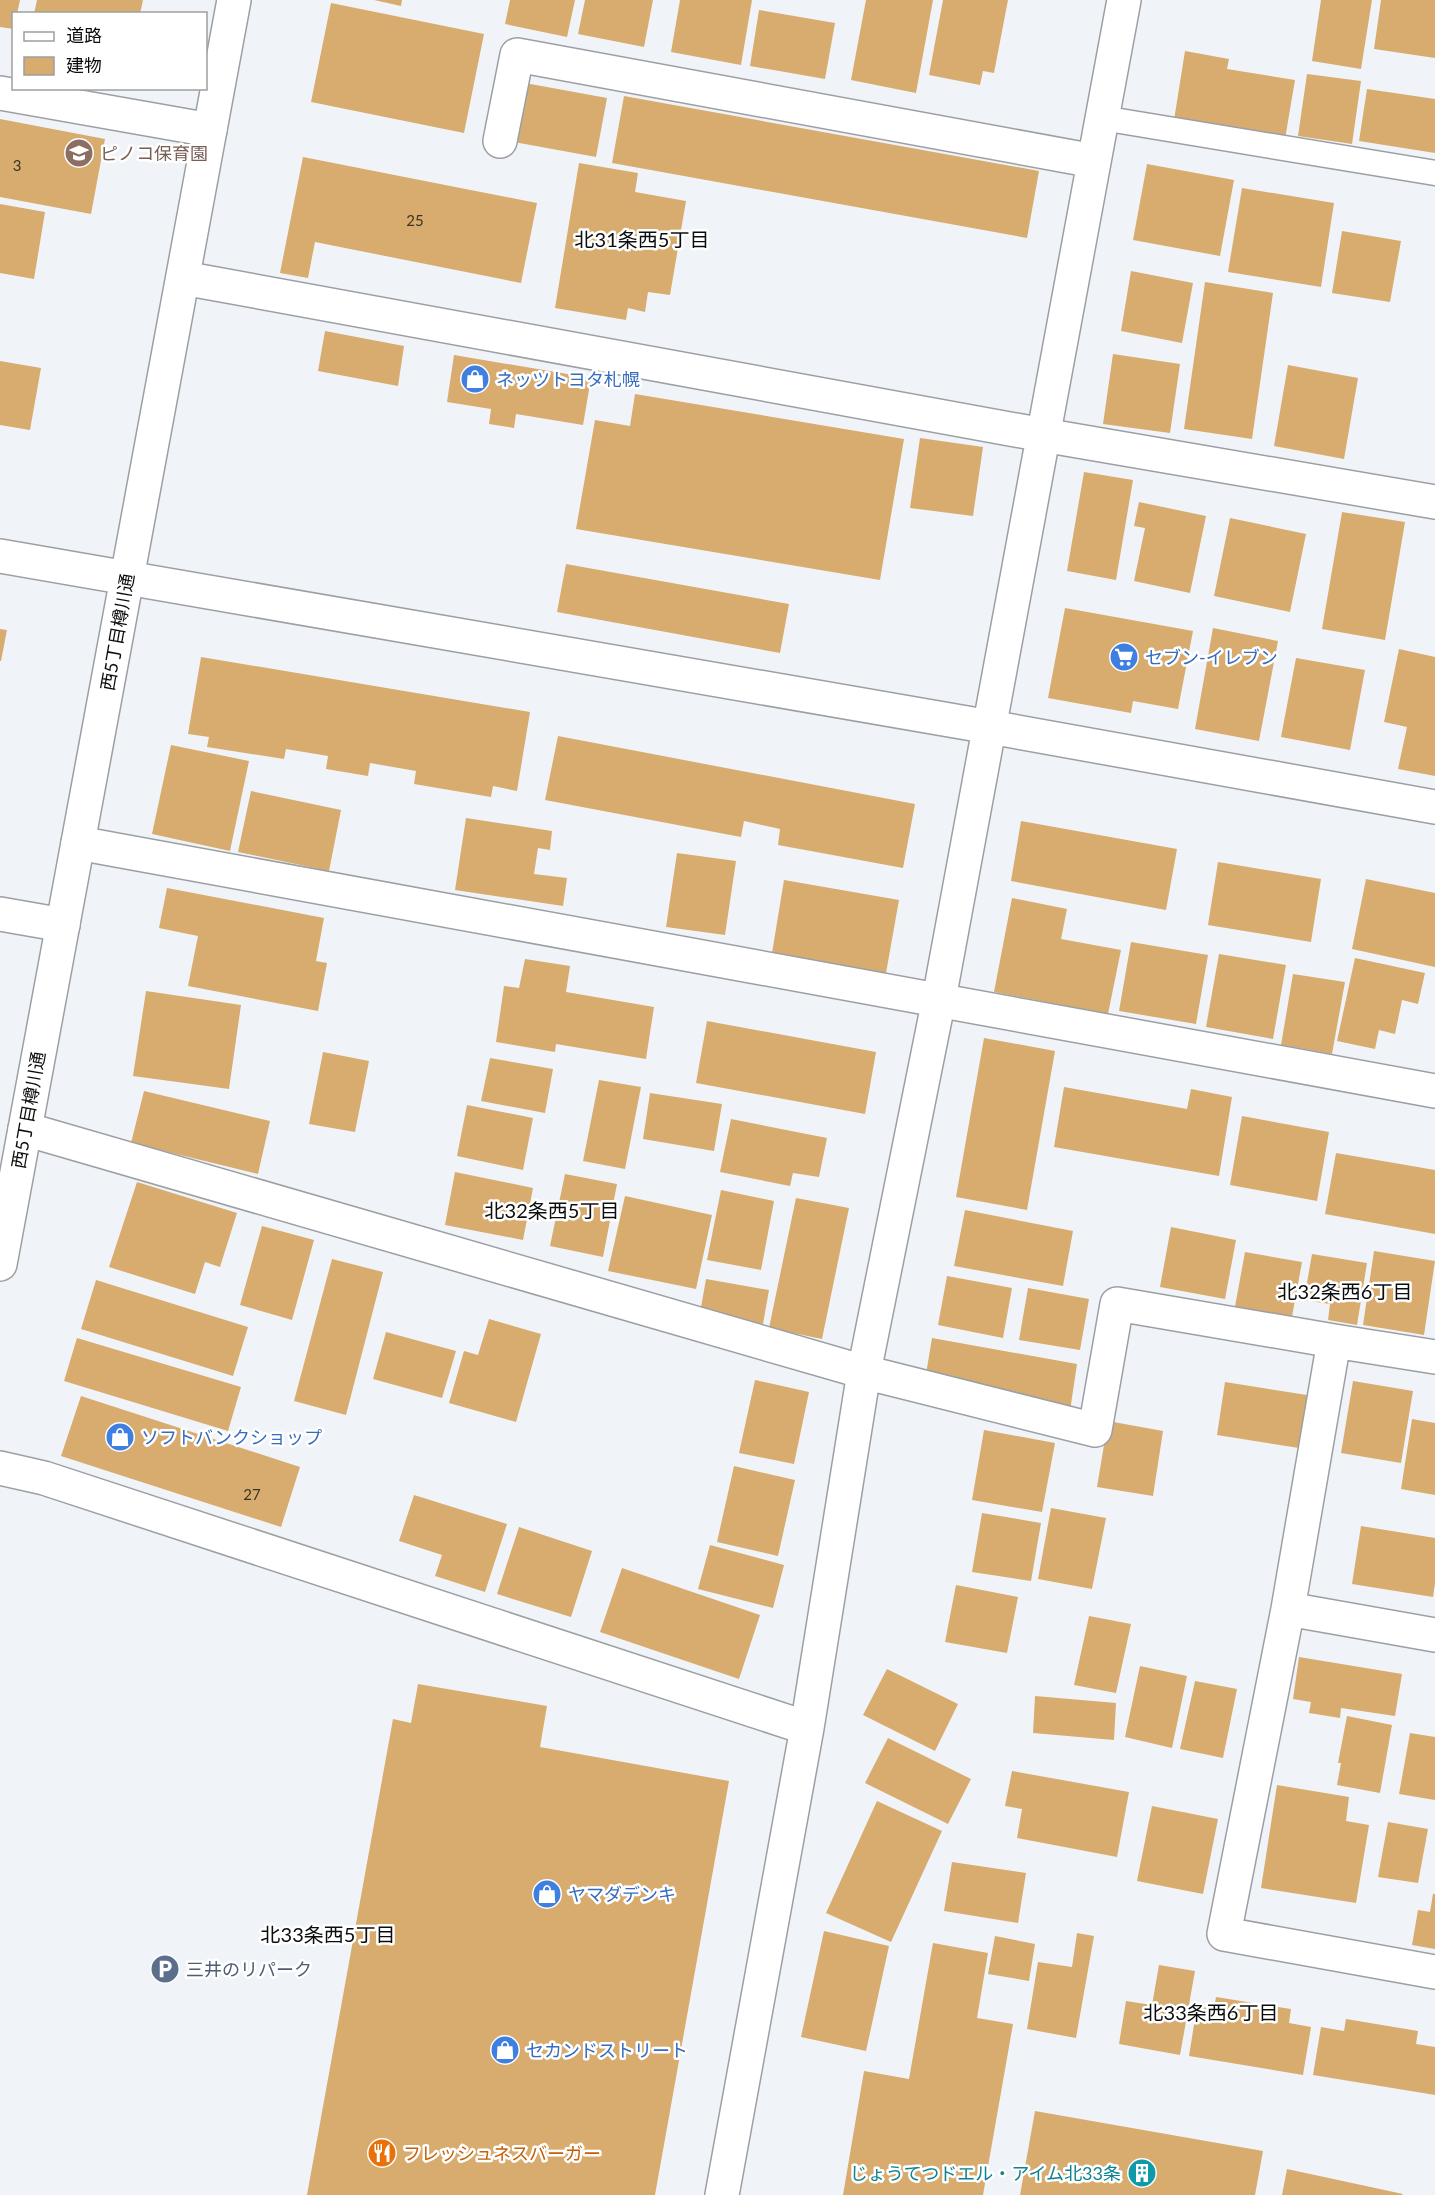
<svg xmlns="http://www.w3.org/2000/svg" width="1435" height="2195" font-family="Lato,'Noto Sans JP',sans-serif">
<rect width="100%" height="100%" fill="#f0f4f8"/>
<path fill="#d8ac6e" d="M 0,0 L 20,0 L 17,14 L 14,14 L 14,29 L 0,27 Z
M 37,0 L 143,0 L 140,14 L 34,14 Z
M 374,0 L 402,0 L 401,6 Z
M 510,0 L 575,0 L 567,37 L 505,24 Z
M 585,0 L 653,0 L 644,47 L 578,34 Z
M 680,0 L 752,0 L 741,65 L 671,52 Z
M 866,0 L 933,0 L 916,93 L 851,80 Z
M 943,0 L 1008,0 L 994,73 L 983,71 L 980,85 L 929,75 Z
M 1321,0 L 1372,0 L 1361,69 L 1312,61 Z
M 1381,0 L 1435,0 L 1435,58 L 1374,49 Z
M 331,3 L 484,34 L 464,133 L 311,102 Z
M 759,10 L 835,23 L 825,79 L 750,66 Z
M 1185,51 L 1229,59 L 1227,69 L 1295,80 L 1285,139 L 1174,120 Z
M 1307,74 L 1361,81 L 1352,144 L 1298,136 Z
M 525,83 L 607,98 L 596,157 L 514,142 Z
M 1367,89 L 1435,99 L 1435,153 L 1359,141 Z
M 624,96 L 1039,171 L 1027,238 L 612,163 Z
M 0,119 L 105,139 L 91,214 L 0,197 Z
M 303,157 L 537,203 L 521,283 L 315,242 L 308,278 L 280,273 Z
M 579,163 L 638,173 L 635,192 L 686,201 L 670,295 L 648,292 L 645,312 L 628,308 L 626,320 L 555,308 Z
M 1147,164 L 1234,180 L 1220,256 L 1133,240 Z
M 1242,188 L 1334,203 L 1321,287 L 1228,272 Z
M 0,204 L 45,212 L 34,279 L 0,273 Z
M 1342,231 L 1401,241 L 1390,302 L 1332,293 Z
M 1131,271 L 1193,283 L 1182,343 L 1121,331 Z
M 1205,282 L 1273,293 L 1252,439 L 1184,429 Z
M 325,331 L 404,346 L 398,386 L 318,371 Z
M 1113,354 L 1180,364 L 1170,433 L 1103,424 Z
M 454,355 L 591,378 L 583,425 L 516,414 L 514,428 L 489,424 L 491,409 L 447,402 Z
M 0,361 L 41,368 L 30,430 L 0,425 Z
M 1288,365 L 1358,378 L 1344,459 L 1274,446 Z
M 635,394 L 904,439 L 880,580 L 576,529 L 595,420 L 630,426 Z
M 920,438 L 983,447 L 973,516 L 910,508 Z
M 1084,472 L 1133,480 L 1116,580 L 1067,571 Z
M 1139,502 L 1206,516 L 1190,593 L 1134,581 L 1145,528 L 1134,526 Z
M 1342,512 L 1405,522 L 1385,640 L 1322,629 Z
M 1230,518 L 1306,534 L 1290,612 L 1214,596 Z
M 566,564 L 789,604 L 780,653 L 557,612 Z
M 1065,608 L 1193,631 L 1178,709 L 1133,701 L 1131,713 L 1048,698 Z
M 1213,628 L 1278,641 L 1259,741 L 1195,729 Z
M 0,629 L 7,630 L 1,661 L 0,661 Z
M 1399,649 L 1435,657 L 1435,776 L 1398,769 L 1407,727 L 1384,722 Z
M 201,657 L 530,712 L 517,791 L 493,786 L 491,797 L 414,784 L 416,771 L 370,763 L 368,776 L 326,769 L 328,756 L 286,749 L 284,759 L 207,747 L 209,737 L 188,734 Z
M 1296,658 L 1365,670 L 1350,750 L 1281,737 Z
M 558,736 L 915,804 L 903,868 L 778,845 L 780,829 L 744,821 L 741,837 L 545,800 Z
M 171,745 L 249,761 L 230,851 L 152,834 Z
M 251,791 L 341,810 L 329,871 L 238,852 Z
M 466,818 L 552,831 L 550,850 L 538,848 L 534,874 L 567,878 L 563,906 L 455,890 Z
M 1021,821 L 1177,849 L 1166,910 L 1011,881 Z
M 677,853 L 736,861 L 725,935 L 666,927 Z
M 1218,862 L 1321,879 L 1311,942 L 1208,925 Z
M 1366,879 L 1435,893 L 1435,967 L 1352,949 Z
M 784,880 L 899,900 L 886,973 L 772,953 Z
M 167,888 L 324,918 L 316,961 L 327,963 L 318,1011 L 188,986 L 198,936 L 159,928 Z
M 1012,898 L 1067,909 L 1061,939 L 1121,950 L 1108,1014 L 994,992 Z
M 1131,942 L 1208,955 L 1196,1024 L 1119,1011 Z
M 1219,954 L 1286,965 L 1273,1039 L 1206,1027 Z
M 1355,958 L 1425,973 L 1418,1004 L 1402,1000 L 1395,1034 L 1379,1030 L 1375,1049 L 1337,1041 Z
M 525,959 L 570,966 L 566,992 L 654,1007 L 646,1059 L 556,1044 L 555,1052 L 496,1042 L 504,986 L 519,988 Z
M 1293,974 L 1345,982 L 1332,1054 L 1281,1045 Z
M 146,991 L 241,1005 L 229,1089 L 133,1076 Z
M 707,1021 L 876,1052 L 865,1114 L 696,1083 Z
M 984,1038 L 1055,1051 L 1027,1210 L 956,1197 Z
M 323,1052 L 369,1061 L 355,1132 L 309,1124 Z
M 490,1058 L 553,1069 L 545,1113 L 481,1101 Z
M 599,1080 L 641,1087 L 625,1169 L 583,1161 Z
M 1064,1087 L 1187,1109 L 1191,1089 L 1232,1097 L 1219,1176 L 1054,1147 Z
M 144,1091 L 270,1121 L 258,1174 L 131,1143 Z
M 650,1093 L 722,1104 L 714,1151 L 643,1139 Z
M 467,1105 L 533,1118 L 523,1170 L 457,1156 Z
M 1242,1116 L 1329,1132 L 1317,1201 L 1230,1185 Z
M 731,1119 L 827,1138 L 819,1177 L 793,1173 L 790,1186 L 720,1172 Z
M 1336,1153 L 1435,1170 L 1435,1234 L 1325,1214 Z
M 455,1172 L 533,1188 L 523,1240 L 445,1225 Z
M 565,1174 L 617,1184 L 603,1257 L 550,1246 Z
M 137,1182 L 237,1213 L 220,1267 L 205,1262 L 195,1294 L 109,1267 Z
M 721,1190 L 774,1201 L 761,1270 L 707,1260 Z
M 625,1196 L 712,1215 L 696,1289 L 608,1271 Z
M 796,1198 L 849,1208 L 822,1339 L 769,1328 Z
M 965,1210 L 1073,1231 L 1063,1286 L 954,1266 Z
M 262,1226 L 314,1240 L 292,1320 L 240,1305 Z
M 1171,1227 L 1236,1240 L 1225,1299 L 1160,1287 Z
M 1374,1251 L 1435,1261 L 1424,1335 L 1363,1325 Z
M 1245,1252 L 1302,1262 L 1291,1322 L 1234,1312 Z
M 1312,1254 L 1367,1263 L 1357,1325 L 1328,1320 L 1330,1304 L 1304,1300 Z
M 332,1259 L 383,1272 L 346,1415 L 294,1401 Z
M 947,1276 L 1012,1288 L 1003,1338 L 938,1325 Z
M 706,1279 L 769,1290 L 763,1324 L 700,1313 Z
M 96,1280 L 248,1327 L 233,1376 L 81,1329 Z
M 1028,1288 L 1089,1299 L 1080,1350 L 1019,1340 Z
M 489,1319 L 541,1334 L 516,1422 L 449,1403 L 464,1351 L 478,1355 Z
M 386,1332 L 456,1351 L 442,1398 L 373,1379 Z
M 77,1338 L 241,1387 L 228,1431 L 64,1381 Z
M 932,1338 L 1077,1364 L 1070,1411 L 924,1386 Z
M 755,1380 L 809,1392 L 794,1464 L 739,1453 Z
M 1353,1381 L 1413,1391 L 1401,1463 L 1341,1453 Z
M 1225,1382 L 1307,1395 L 1299,1448 L 1217,1435 Z
M 81,1396 L 300,1467 L 281,1527 L 61,1456 Z
M 1412,1419 L 1435,1423 L 1435,1495 L 1401,1489 Z
M 1108,1421 L 1163,1431 L 1153,1496 L 1097,1487 Z
M 984,1430 L 1055,1443 L 1042,1512 L 972,1500 Z
M 734,1466 L 795,1480 L 778,1556 L 717,1542 Z
M 414,1495 L 507,1524 L 485,1592 L 435,1576 L 442,1555 L 399,1541 Z
M 1051,1508 L 1106,1518 L 1092,1589 L 1038,1579 Z
M 982,1513 L 1041,1523 L 1031,1581 L 972,1572 Z
M 1361,1526 L 1435,1538 L 1435,1583 L 1433,1597 L 1352,1584 Z
M 519,1527 L 592,1551 L 571,1617 L 497,1594 Z
M 710,1545 L 784,1565 L 773,1608 L 698,1589 Z
M 622,1568 L 760,1615 L 739,1679 L 600,1632 Z
M 956,1585 L 1018,1597 L 1007,1653 L 945,1642 Z
M 1089,1616 L 1131,1624 L 1116,1693 L 1074,1685 Z
M 1299,1657 L 1402,1674 L 1395,1716 L 1341,1708 L 1340,1718 L 1309,1713 L 1311,1702 L 1293,1699 Z
M 1140,1666 L 1187,1676 L 1172,1748 L 1125,1737 Z
M 887,1669 L 958,1704 L 935,1751 L 863,1715 Z
M 1195,1681 L 1237,1689 L 1223,1758 L 1180,1749 Z
M 418,1684 L 547,1706 L 540,1747 L 729,1781 L 655,2195 L 307,2195 L 393,1719 L 411,1723 Z
M 1035,1696 L 1116,1703 L 1114,1740 L 1033,1733 Z
M 1347,1716 L 1392,1725 L 1380,1793 L 1337,1785 L 1341,1763 L 1338,1763 Z
M 1410,1733 L 1435,1737 L 1435,1800 L 1399,1794 Z
M 888,1738 L 971,1779 L 948,1824 L 865,1783 Z
M 1012,1771 L 1129,1792 L 1117,1857 L 1017,1838 L 1022,1809 L 1005,1806 Z
M 1277,1785 L 1349,1797 L 1346,1821 L 1369,1825 L 1356,1903 L 1261,1888 Z
M 877,1801 L 942,1831 L 891,1942 L 826,1913 Z
M 1152,1806 L 1218,1819 L 1203,1894 L 1137,1881 Z
M 1388,1822 L 1428,1829 L 1418,1883 L 1378,1877 Z
M 952,1862 L 1026,1873 L 1018,1923 L 944,1911 Z
M 1433,1894 L 1435,1894 L 1435,1949 L 1412,1945 L 1418,1910 L 1430,1912 Z
M 824,1931 L 889,1946 L 866,2051 L 801,2037 Z
M 1077,1933 L 1094,1936 L 1076,2038 L 1027,2029 L 1038,1962 L 1072,1967 Z
M 995,1936 L 1035,1944 L 1029,1981 L 988,1974 Z
M 933,1943 L 988,1953 L 977,2018 L 1013,2024 L 983,2195 L 843,2195 L 864,2071 L 909,2079 Z
M 1159,1965 L 1195,1971 L 1180,2055 L 1119,2044 L 1126,2001 L 1152,2005 Z
M 1216,1997 L 1291,2009 L 1289,2023 L 1311,2027 L 1303,2075 L 1189,2056 L 1197,2006 L 1214,2009 Z
M 1346,2019 L 1418,2031 L 1416,2044 L 1435,2047 L 1435,2095 L 1313,2075 L 1321,2027 L 1344,2031 Z
M 1035,2111 L 1263,2151 L 1255,2195 L 1020,2195 Z
M 1287,2169 L 1403,2194 L 1402,2195 L 1282,2195 Z"/>
<g fill="none" stroke-linecap="round" stroke-linejoin="round">
<g stroke="#9c9fa3" stroke-width="27">
<path id="lane" d="M 1102,118 L 1435,173"/>
</g>
<g stroke="#9c9fa3" stroke-width="36">
<path id="street" d="M 0,93 L 210,130
M 500,141 L 517,55 L 1094,161
M 183,278 L 1043,435 L 1435,502
M 0,556 L 990,727 L 1435,807
M 78,843 L 1435,1091
M 0,914 L 63,925
M 25,1129 L 864,1372 L 1095,1430 L 1117,1304 L 1334,1341
M 1435,1357 L 1334,1341 L 1288,1609 L 1224,1934 L 1435,1972
M 0,1468 L 44,1478 L 807,1728
M 1288,1609 L 1435,1635
M 722,2195 L 807,1728 L 864,1372 L 939,999 L 1124,0"/>
</g>
<g stroke="#9c9fa3" stroke-width="36">
<path id="secondary" d="M 0,1264 L 234,0"/>
</g>
<use href="#lane" stroke="#fff" stroke-width="24"/>
<use href="#street" stroke="#fff" stroke-width="33"/>
<use href="#secondary" stroke="#fff" stroke-width="33"/>
</g>
<defs>
<g id="school-disc" transform="scale(1.5)"><circle r="9.5" fill="#8d6e63" stroke="#fff"/><path d="M0-5L7-2L0 1L-7-2ZM-4 1L0 2.5L4 1V4Q0 6-4 4Z" fill="#fff"/></g>
<g id="shop-disc" transform="scale(1.5)"><circle r="9.5" fill="#3f7fe0" stroke="#fff"/><path d="M-5-2.5h2.3a2.7 3.5 0 0 1 5.4 0H5L5.5 6h-11ZM-1.5-2.5h3a1.5 2.3 0 0 0-3 0Z" fill="#fff"/></g>
<g id="supermarket-disc" transform="scale(1.5)"><circle r="9.5" fill="#3f7fe0" stroke="#fff"/><path d="M-6-5.5h2.5l.6 2H6L4.5 2H-2.5L-4.4-4H-6ZM-1.5 3.2a1.3 1.3 0 1 0 .1 0ZM3 3.2a1.3 1.3 0 1 0 .1 0Z" fill="#fff"/></g>
<g id="parking-disc" transform="scale(1.5)"><circle r="9.5" fill="#5c6f8a" stroke="#fff"/><path d="M-3.5-5.5H1a3.5 3.5 0 0 1 0 7H-1V5.5H-3.5ZM-1-3.4V-.6H.8a1.4 1.4 0 0 0 0-2.8Z" fill="#fff"/></g>
<g id="restaurant-disc" transform="scale(1.5)"><circle r="9.5" fill="#e8710a" stroke="#fff"/><path d="M-5-6h1v4h1v-4h1v4h1v-4h1v5L-1.5 .5V6h-2V.5L-5-1ZM5-6V6H3V1.5H1.5Q1.5-4 5-6Z" fill="#fff"/></g>
<g id="building-disc" transform="scale(1.5)"><circle r="9.5" fill="#0f9aa8" stroke="#fff"/><path d="M-4-6H4V6H1V3H-1V6H-4ZM-2.5-4.3h1.7v1.8h-1.7ZM.8-4.3h1.7v1.8H.8ZM-2.5-1h1.7V.8h-1.7ZM.8-1h1.7V.8H.8Z" fill="#fff"/></g>
</defs>
<g fill-rule="evenodd">
<use href="#school-disc" x="79" y="153"/>
<use href="#shop-disc" x="475" y="379"/>
<use href="#supermarket-disc" x="1124" y="657"/>
<use href="#shop-disc" x="120" y="1437"/>
<use href="#shop-disc" x="547" y="1894"/>
<use href="#parking-disc" x="165" y="1969"/>
<use href="#shop-disc" x="505" y="2050"/>
<use href="#restaurant-disc" x="382" y="2153"/>
<use href="#building-disc" x="1142" y="2173"/>
</g>
<g text-anchor="middle" dominant-baseline="central" stroke-width="5" stroke-linejoin="round" paint-order="stroke">
<g font-size="15" fill="#3e3425">
<text x="17" y="165">3</text>
<text x="415" y="220">25</text>
<text x="252" y="1494">27</text>
</g>
<g font-size="18" fill="#785e54" stroke="#fff" text-anchor="start">
<text x="100" y="153">ピノコ保育園</text>
</g>
<g font-size="18" fill="#366cbe" stroke="#fff" text-anchor="start">
<text x="496" y="379">ネッツトヨタ札幌</text>
<text x="1145" y="657">セブン-イレブン</text>
<text x="141" y="1437">ソフトバンクショップ</text>
<text x="568" y="1894">ヤマダデンキ</text>
<text x="526" y="2050">セカンドストリート</text>
</g>
<g font-size="18" fill="#0b0c0d" stroke="#fff">
<text transform="translate(117 632) rotate(-80)">西5丁目樽川通</text>
<text transform="translate(28 1110) rotate(-80)">西5丁目樽川通</text>
</g>
<g font-size="18" fill="#4e5e75" stroke="#fff" text-anchor="start">
<text x="186" y="1969">三井のリパーク</text>
</g>
<g font-size="18" fill="#c56008" stroke="#fff" text-anchor="start">
<text x="403" y="2153">フレッシュネスバーガー</text>
</g>
<g font-size="18" fill="#0d838f" stroke="#fff" text-anchor="end">
<text x="1121" y="2173">じょうてつドエル・アイム北33条</text>
</g>
<g font-size="20" fill="#0b0c0d" stroke="#fff">
<text x="642" y="239">北31条西5丁目</text>
<text x="552" y="1210">北32条西5丁目</text>
<text x="1345" y="1291">北32条西6丁目</text>
<text x="328" y="1934">北33条西5丁目</text>
<text x="1211" y="2012">北33条西6丁目</text>
</g>
</g>
<rect x="12" y="12" width="195" height="78" fill="#ffffff" stroke="#9d9e9e" stroke-width="1.5"/>
<rect x="24" y="32" width="30" height="9" fill="#ffffff" stroke="#9d9e9e" stroke-width="1.5"/>
<text x="66" y="42" font-size="18" fill="#0b0c0d">道路</text>
<rect x="24" y="57" width="30" height="18" fill="#d8ac6e" stroke="#9d9e9e" stroke-width="1.5"/>
<text x="66" y="72" font-size="18" fill="#0b0c0d">建物</text>
</svg>
